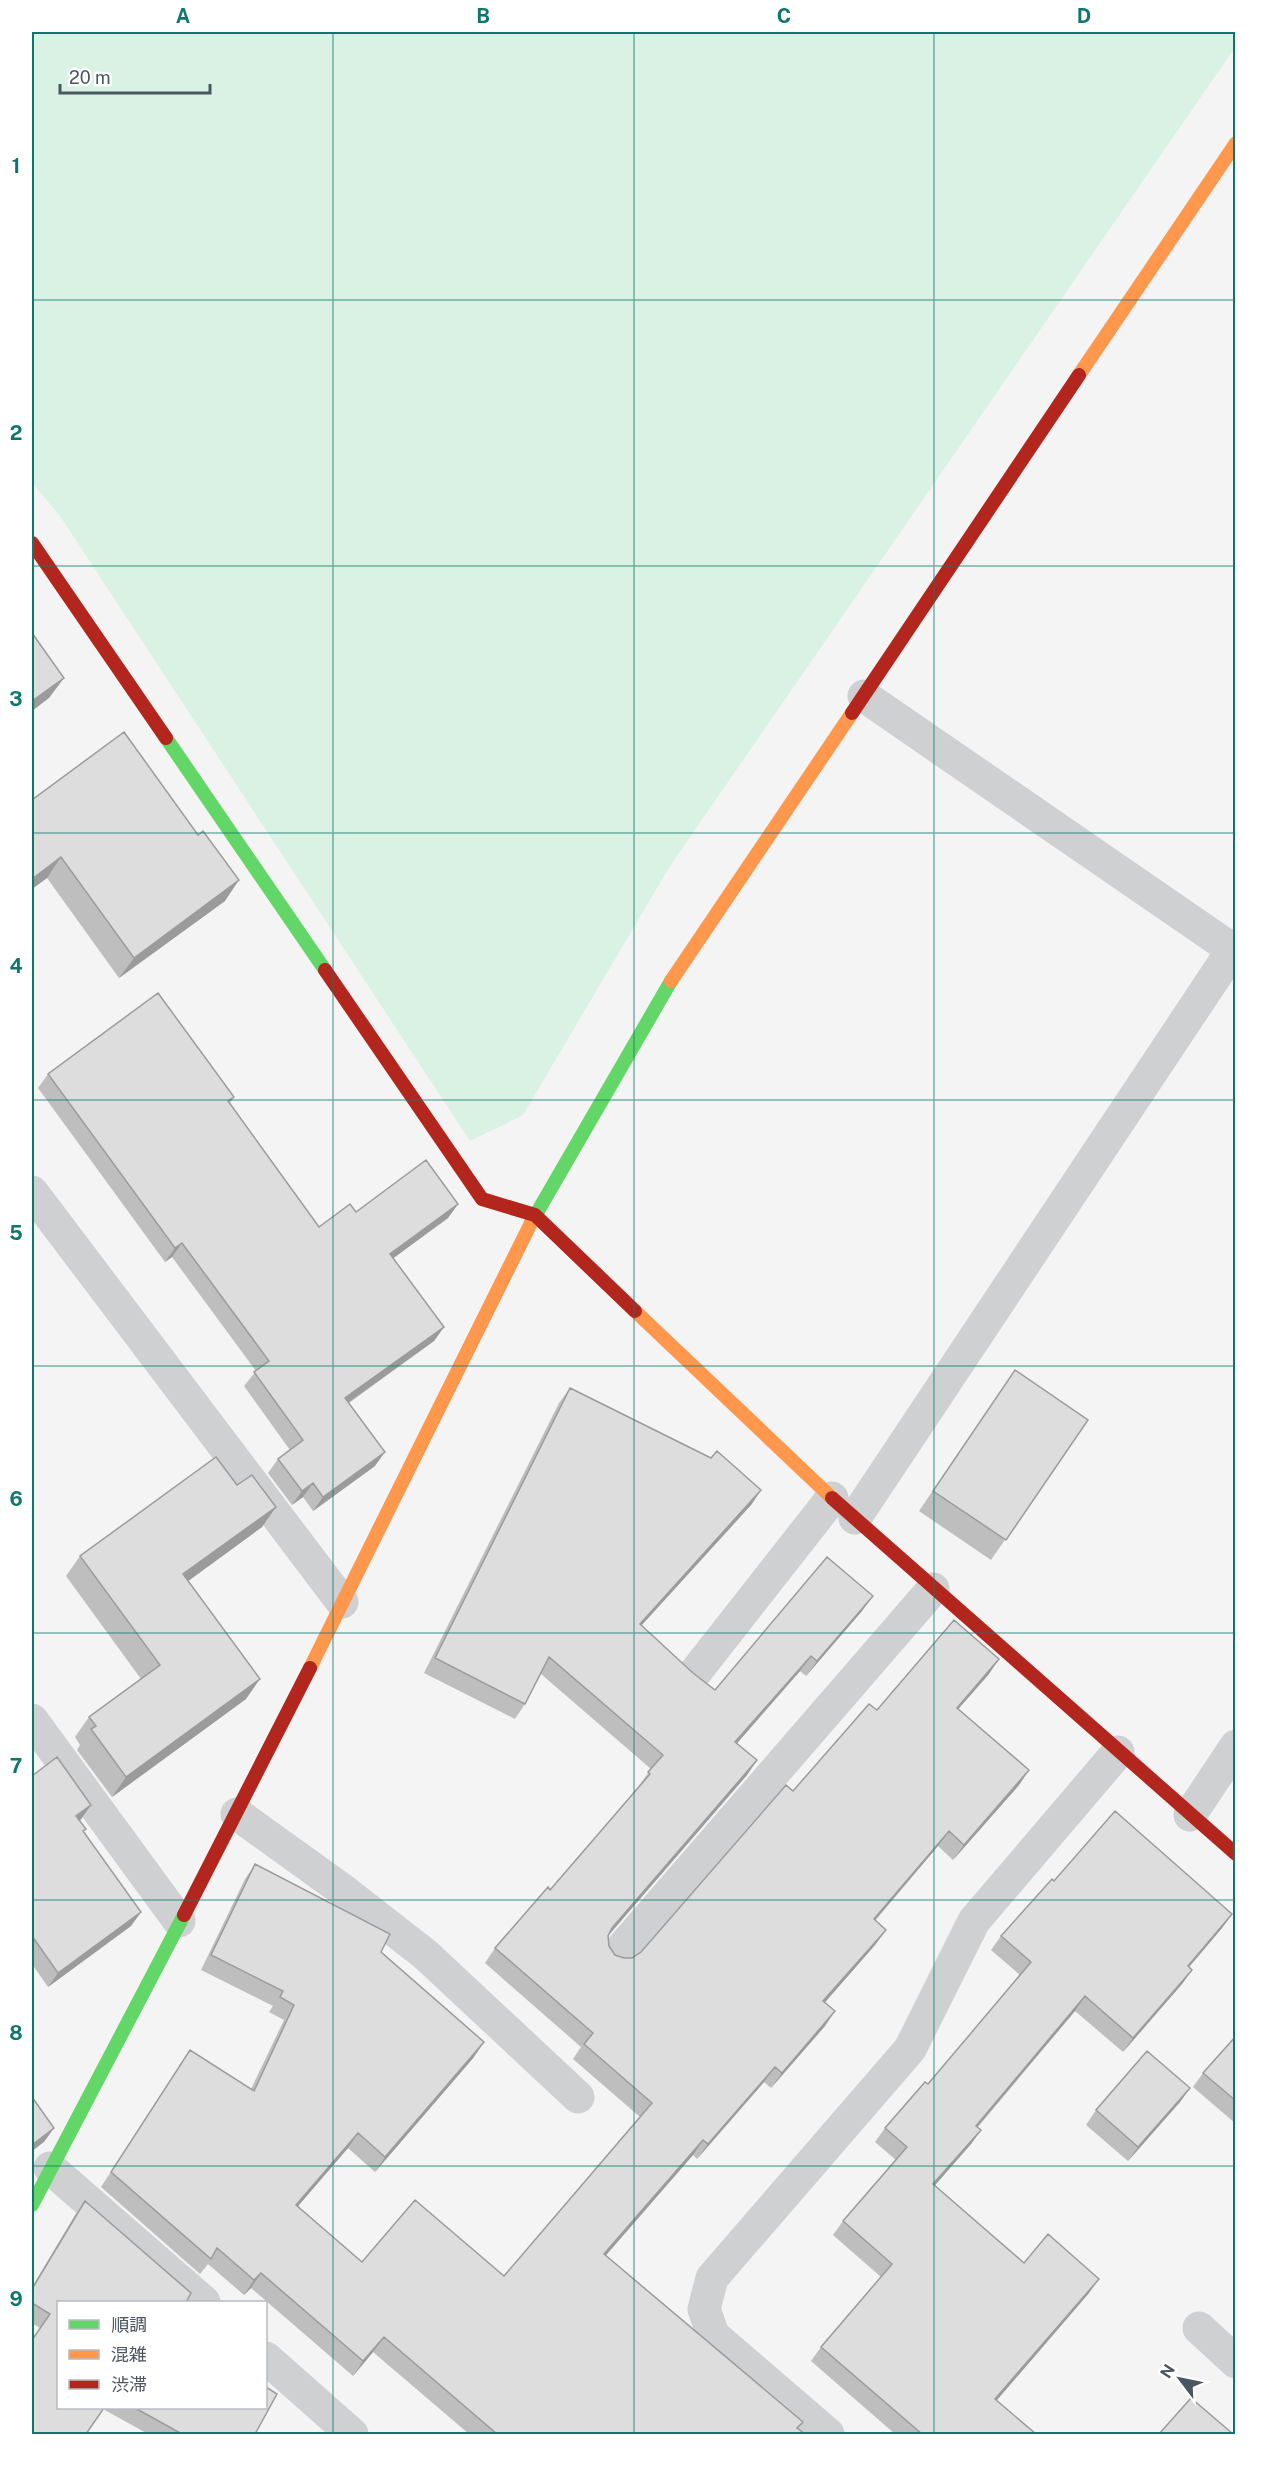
<svg xmlns="http://www.w3.org/2000/svg" width="1267" height="2466" font-family="'Public Sans','Noto Sans JP',sans-serif">
<rect width="100%" height="100%" fill="#f4f4f4"/>
<path fill="#d9f2e3" d="M 32,32 L 1235,32 L 1236,46 L 670,866 L 523,1115 L 470,1141 L 60,516 L 32,483 Z"/>
<g fill="none" stroke-linecap="round" stroke-linejoin="round">
<path stroke="#ced0d2" stroke-width="33" d="M 864,696 L 1236,952
M 32,1192 L 342,1602
M 855,1518 L 1236,945
M 694,1674 L 832,1498
M 32,1720 L 179,1921
M 237,1814 L 344,1891 L 426,1955 L 578,2097
M 1190,1815 L 1236,1746
M 616,1955 L 933,1589
M 50,2168 L 204,2302
M 1199,2328 L 1236,2362
M 266,2358 L 352,2434
M 828,2434 L 713,2335 L 704,2309 L 712,2278 L 910,2049 L 974,1921 L 1118,1752"/>
<path stroke="#63d668" stroke-width="14" d="M 166,738 L 325,970
M 531,1223 L 671,981
M 32,2205 L 184,1915"/>
<path stroke="#ff974d" stroke-width="14" d="M 1079,375 L 1236,143
M 671,981 L 852,713
M 635,1311 L 832,1498
M 310,1668 L 531,1223"/>
<path stroke="#b3261e" stroke-width="14" d="M 32,543 L 166,738
M 852,713 L 1079,375
M 325,970 L 482,1199 L 535,1215 L 635,1311
M 832,1498 L 1236,1854
M 184,1915 L 310,1668"/>
</g>
<path fill="#bebebf" d="M 32,800 L 225,901 L 119,978 L 47,878 L 32,889 Z
M 48,1074 L 234,1097 L 230,1103 L 319,1227 L 356,1212 L 458,1204 L 448,1218 L 393,1258 L 444,1327 L 434,1341 L 349,1403 L 375,1466 L 313,1511 L 303,1497 L 292,1505 L 268,1473 L 278,1459 L 290,1450 L 244,1386 L 256,1371 L 172,1257 L 165,1262 L 38,1088 Z
M 1015,1370 L 1088,1420 L 991,1560 L 919,1511 Z
M 570,1388 L 761,1490 L 751,1505 L 641,1626 L 693,1673 L 715,1690 L 862,1611 L 806,1676 L 800,1671 L 737,1743 L 757,1760 L 747,1775 L 609,1934 L 609,1946 L 615,1955 L 624,1958 L 632,1958 L 641,1952 L 793,1791 L 877,1710 L 989,1674 L 958,1709 L 1029,1770 L 1019,1785 L 953,1860 L 938,1846 L 875,1921 L 886,1930 L 875,1945 L 825,2002 L 825,2026 L 771,2088 L 764,2082 L 697,2159 L 693,2155 L 606,2255 L 805,2434 L 469,2434 L 373,2352 L 353,2376 L 251,2288 L 244,2295 L 208,2264 L 200,2274 L 101,2187 L 190,2050 L 251,2089 L 284,2020 L 269,2012 L 273,2006 L 201,1970 L 245,1879 L 255,1864 L 381,1952 L 474,2057 L 375,2172 L 348,2148 L 298,2206 L 362,2262 L 504,2276 L 640,2117 L 573,2059 L 581,2047 L 485,1963 L 495,1948 L 550,1890 L 638,1788 L 638,1787 L 651,1769 L 541,1674 L 525,1704 L 515,1719 L 424,1673 L 559,1403 Z
M 237,1485 L 276,1507 L 262,1527 L 188,1581 L 246,1699 L 112,1797 L 77,1750 L 80,1745 L 75,1737 L 89,1717 L 141,1679 L 66,1576 L 80,1556 Z
M 32,1776 L 91,1805 L 80,1821 L 84,1832 L 141,1912 L 131,1926 L 48,1987 L 32,1964 Z
M 1054,1881 L 1232,1914 L 1222,1928 L 1189,1967 L 1192,1970 L 1182,1984 L 1123,2052 L 1075,2011 L 978,2127 L 981,2130 L 971,2144 L 934,2186 L 1024,2263 L 1089,2293 L 996,2401 L 1036,2434 L 895,2434 L 811,2361 L 821,2347 L 881,2277 L 833,2235 L 843,2221 L 896,2160 L 875,2142 L 885,2128 L 928,2084 L 1020,1975 L 991,1950 L 1001,1936 Z
M 1236,2036 L 1236,2124 L 1193,2087 L 1203,2073 Z
M 1190,2088 L 1180,2102 L 1128,2161 L 1086,2125 L 1096,2110 Z
M 85,2201 L 191,2293 L 186,2302 L 58,2302 L 58,2408 L 266,2408 L 266,2387 L 277,2394 L 255,2434 L 148,2434 L 103,2409 L 86,2434 L 32,2434 L 32,2340 L 40,2328 L 32,2323 L 32,2287 L 75,2215 Z"/>
<path fill="#9b9b9b" d="M 64,678 L 49,698 L 32,711 L 32,701 Z
M 61,857 L 47,878 L 32,889 L 32,879 Z
M 239,880 L 225,901 L 119,978 L 134,958 Z
M 458,1204 L 448,1218 L 380,1268 L 390,1254 Z
M 182,1243 L 172,1257 L 165,1262 L 175,1248 Z
M 444,1327 L 434,1341 L 335,1412 L 345,1398 Z
M 385,1452 L 375,1466 L 313,1511 L 323,1497 Z
M 313,1483 L 303,1497 L 292,1505 L 302,1491 Z
M 761,1490 L 751,1505 L 629,1639 L 640,1624 Z
M 276,1507 L 262,1527 L 169,1595 L 183,1574 Z
M 873,1596 L 862,1611 L 806,1676 L 817,1661 Z
M 811,1656 L 800,1671 L 725,1757 L 735,1742 Z
M 999,1659 L 989,1674 L 946,1723 L 957,1708 Z
M 260,1679 L 246,1699 L 112,1797 L 126,1777 Z
M 757,1760 L 747,1775 L 602,1943 L 612,1928 Z
M 1029,1770 L 1019,1785 L 953,1860 L 964,1845 Z
M 91,1805 L 81,1819 L 66,1831 L 76,1816 Z
M 949,1831 L 938,1846 L 863,1934 L 874,1919 Z
M 141,1912 L 131,1926 L 48,1987 L 58,1973 Z
M 1232,1914 L 1222,1928 L 1178,1980 L 1188,1966 Z
M 886,1930 L 875,1945 L 813,2016 L 823,2001 Z
M 1192,1970 L 1182,1984 L 1123,2052 L 1133,2038 Z
M 1085,1996 L 1075,2011 L 966,2140 L 976,2126 Z
M 835,2011 L 825,2026 L 771,2088 L 782,2073 Z
M 484,2042 L 474,2057 L 375,2172 L 385,2157 Z
M 775,2067 L 764,2082 L 697,2159 L 708,2144 Z
M 1190,2088 L 1180,2102 L 1128,2161 L 1138,2147 Z
M 54,2128 L 44,2142 L 32,2151 L 32,2145 Z
M 981,2130 L 971,2144 L 923,2199 L 933,2184 Z
M 358,2133 L 348,2148 L 286,2220 L 296,2205 Z
M 703,2140 L 693,2155 L 594,2269 L 604,2254 Z
M 261,2273 L 251,2288 L 244,2295 L 254,2280 Z
M 1099,2279 L 1089,2293 L 985,2414 L 995,2399 Z
M 384,2337 L 373,2352 L 353,2376 L 363,2361 Z"/>
<path fill="#ddddde" stroke="#9b9b9b" stroke-width="1.5" d="M 32,633 L 64,678 L 32,701 Z
M 124,732 L 198,835 L 203,831 L 239,880 L 134,958 L 61,857 L 32,879 L 32,800 Z
M 158,993 L 234,1097 L 228,1101 L 319,1227 L 350,1204 L 356,1212 L 426,1160 L 458,1204 L 390,1254 L 444,1327 L 345,1398 L 385,1452 L 323,1497 L 313,1483 L 302,1491 L 278,1459 L 303,1440 L 254,1372 L 269,1361 L 182,1243 L 175,1248 L 48,1074 Z
M 1015,1370 L 1088,1420 L 1006,1540 L 933,1491 Z
M 570,1388 L 711,1458 L 717,1451 L 761,1490 L 640,1624 L 693,1673 L 715,1690 L 827,1557 L 873,1596 L 817,1661 L 811,1656 L 735,1742 L 757,1760 L 612,1928 L 608,1936 L 609,1946 L 615,1955 L 624,1958 L 632,1958 L 641,1952 L 786,1785 L 793,1791 L 869,1704 L 877,1710 L 954,1620 L 999,1659 L 957,1708 L 1029,1770 L 964,1845 L 949,1831 L 874,1919 L 886,1930 L 823,2001 L 835,2011 L 782,2073 L 775,2067 L 708,2144 L 703,2140 L 604,2254 L 803,2422 L 797,2428 L 805,2434 L 497,2434 L 384,2337 L 363,2361 L 261,2273 L 254,2280 L 217,2248 L 211,2259 L 111,2172 L 190,2050 L 254,2091 L 294,2005 L 280,1997 L 283,1991 L 211,1955 L 255,1864 L 390,1934 L 381,1952 L 484,2042 L 385,2157 L 358,2133 L 296,2205 L 362,2262 L 415,2200 L 504,2276 L 652,2103 L 584,2044 L 593,2033 L 495,1948 L 548,1887 L 550,1890 L 650,1774 L 648,1772 L 663,1755 L 549,1657 L 525,1704 L 435,1658 Z
M 216,1457 L 237,1485 L 252,1475 L 276,1507 L 183,1574 L 260,1679 L 126,1777 L 91,1729 L 96,1726 L 89,1717 L 160,1665 L 80,1556 Z
M 57,1757 L 91,1805 L 76,1816 L 86,1829 L 83,1831 L 141,1912 L 58,1973 L 32,1936 L 32,1776 Z
M 1115,1811 L 1232,1914 L 1188,1966 L 1192,1970 L 1133,2038 L 1085,1996 L 976,2126 L 981,2130 L 933,2184 L 1024,2263 L 1048,2234 L 1099,2279 L 995,2399 L 1036,2434 L 922,2434 L 821,2347 L 892,2264 L 843,2221 L 907,2147 L 885,2128 L 925,2082 L 928,2084 L 1031,1962 L 1001,1936 L 1052,1879 L 1054,1881 Z
M 1236,2036 L 1236,2101 L 1203,2073 Z
M 1147,2051 L 1190,2088 L 1138,2147 L 1096,2110 Z
M 32,2097 L 54,2128 L 32,2145 Z
M 85,2201 L 191,2293 L 186,2302 L 58,2302 L 58,2408 L 104,2408 L 86,2434 L 32,2434 L 32,2340 L 50,2314 L 32,2303 L 32,2289 Z
M 266,2387 L 277,2394 L 255,2434 L 182,2434 L 135,2408 L 266,2408 Z
M 1191,2398 L 1233,2434 L 1159,2434 Z"/>
<path fill="none" stroke="#0f766e" stroke-width="1.5" stroke-opacity="0.55" d="M 333,32 L 333,2434M 634,32 L 634,2434M 934,32 L 934,2434M 32,300 L 1236,300M 32,566 L 1236,566M 32,833 L 1236,833M 32,1100 L 1236,1100M 32,1366 L 1236,1366M 32,1633 L 1236,1633M 32,1900 L 1236,1900M 32,2166 L 1236,2166"/>
<rect width="1267" height="2466" fill="none" stroke="#ffffff" stroke-width="66"/>
<rect x="57" y="2301" width="210" height="108" fill="#ffffff" stroke="#b7bbc0" stroke-width="1.5"/>
<rect x="69" y="2320" width="30" height="9" fill="#63d668" stroke="#b7bbc0" stroke-width="1.5"/>
<text x="111" y="2331" font-size="18" fill="#4a5661">順調</text>
<rect x="69" y="2350" width="30" height="9" fill="#ff974d" stroke="#b7bbc0" stroke-width="1.5"/>
<text x="111" y="2361" font-size="18" fill="#4a5661">混雑</text>
<rect x="69" y="2380" width="30" height="9" fill="#b3261e" stroke="#b7bbc0" stroke-width="1.5"/>
<text x="111" y="2391" font-size="18" fill="#4a5661">渋滞</text>
<g transform="translate(1180 2379) rotate(302)" stroke="#ffffff" stroke-width="4.5" paint-order="stroke">
<path d="M0-4.5L10 22L0 15L-10 22Z" fill="#4a5661"/>
<text y="-9" font-size="16" font-weight="bold" text-anchor="middle" fill="#4a5661">N</text>
</g>
<path d="M60 84v9h150v-9" fill="none" stroke="#4a5661" stroke-width="3"/>
<text x="69" y="84" font-size="18" fill="#4a5661" stroke="#ffffff" stroke-width="4.5" paint-order="stroke">20 m</text>
<rect x="33" y="33" width="1201" height="2400" fill="none" stroke="#0f766e" stroke-width="2"/>
<g font-size="20" text-anchor="middle" font-weight="bold" fill="#0f766e">
<text x="183" y="23">A</text>
<text x="483" y="23">B</text>
<text x="784" y="23">C</text>
<text x="1084" y="23">D</text>
<text x="16" y="173">1</text>
<text x="16" y="440">2</text>
<text x="16" y="706">3</text>
<text x="16" y="973">4</text>
<text x="16" y="1240">5</text>
<text x="16" y="1506">6</text>
<text x="16" y="1773">7</text>
<text x="16" y="2040">8</text>
<text x="16" y="2306">9</text>
</g>
</svg>
